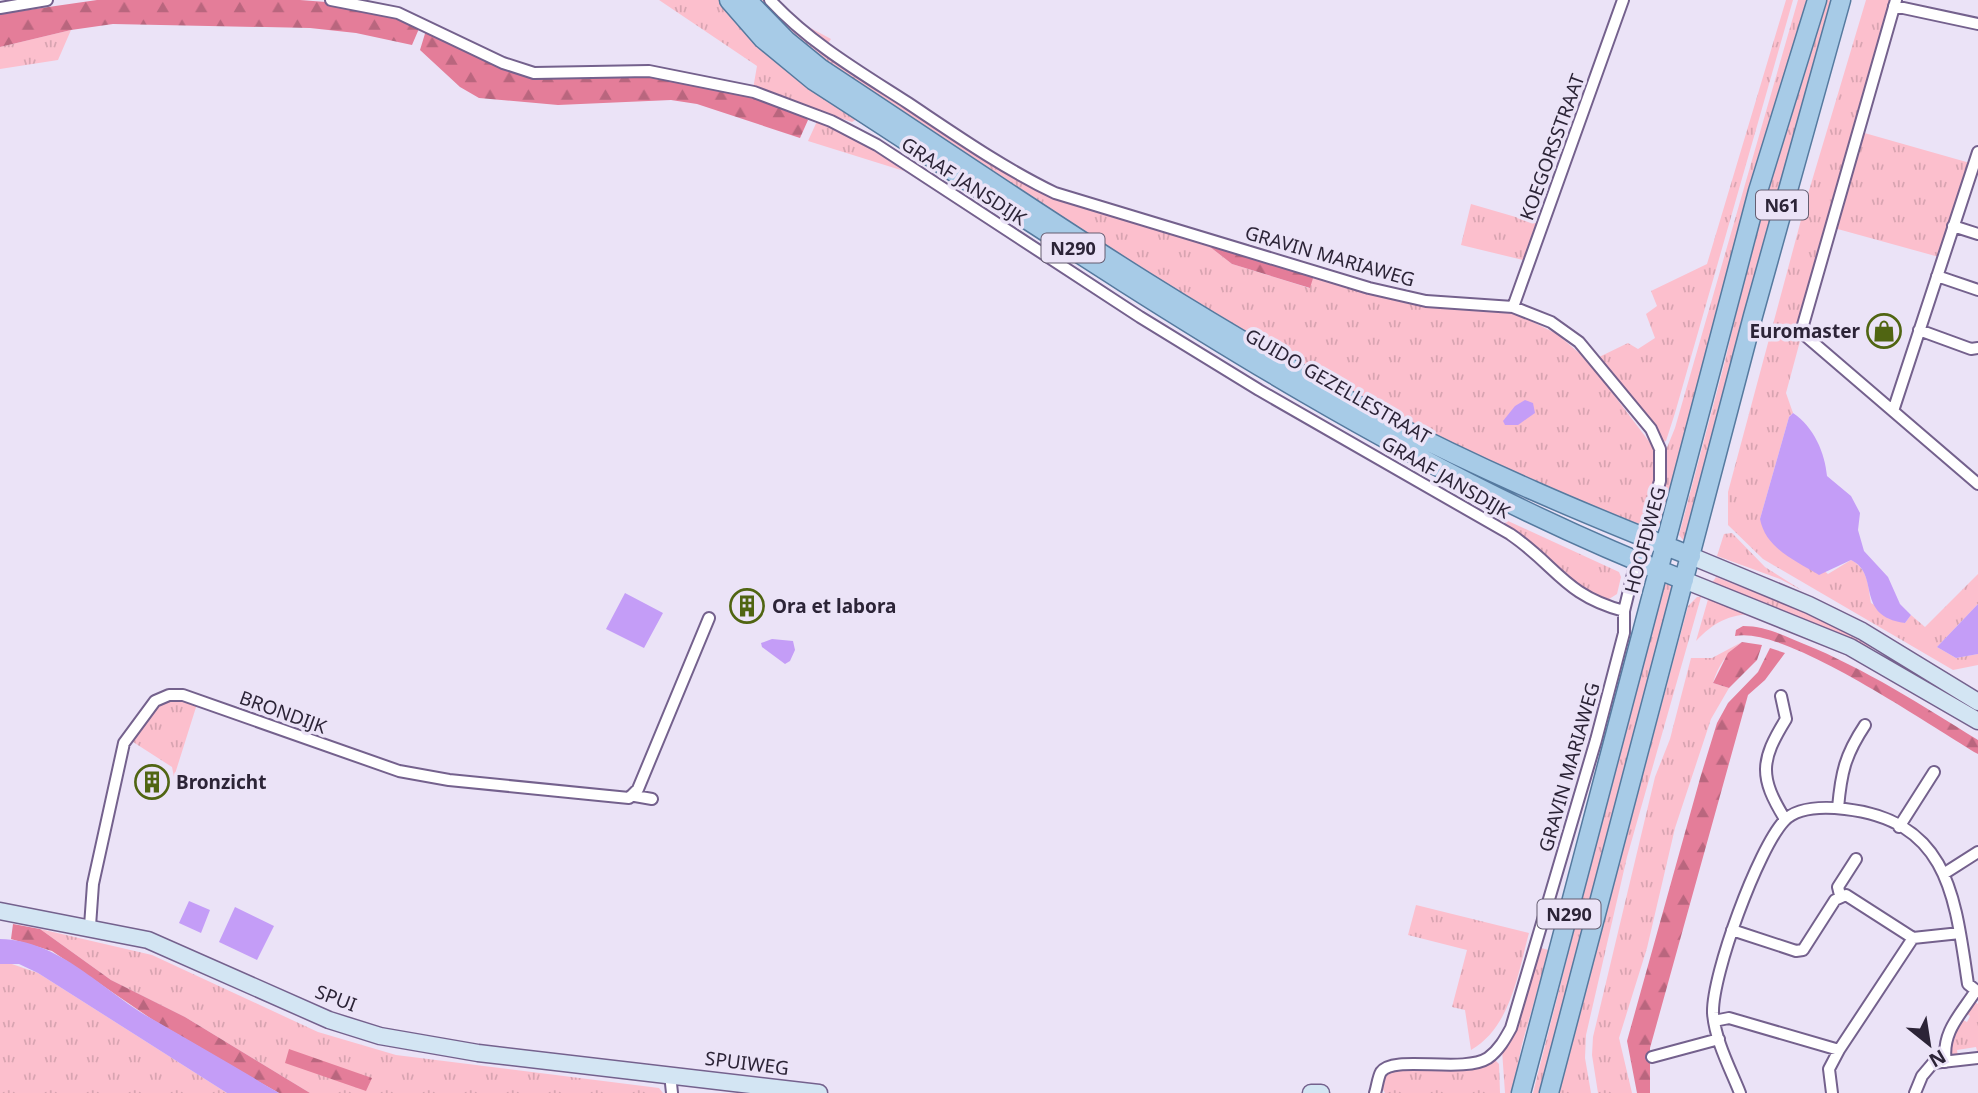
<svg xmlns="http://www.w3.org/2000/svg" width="1978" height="1093" font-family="'Noto Sans',sans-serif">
<defs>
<pattern id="grass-tufts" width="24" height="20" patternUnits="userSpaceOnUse" patternTransform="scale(1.75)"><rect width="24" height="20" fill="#fcbfcd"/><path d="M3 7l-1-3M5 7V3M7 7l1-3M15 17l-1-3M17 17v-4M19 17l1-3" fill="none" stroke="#d8a4b1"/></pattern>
<pattern id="forest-firs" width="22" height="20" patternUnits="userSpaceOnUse" patternTransform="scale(1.75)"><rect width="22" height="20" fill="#e47d99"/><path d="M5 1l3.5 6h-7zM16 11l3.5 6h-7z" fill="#b9667e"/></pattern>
</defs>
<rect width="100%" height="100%" fill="#ebe3f7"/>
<path fill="url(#grass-tufts)" d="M 659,0 L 723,0 L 860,117 L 852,122 L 753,89 L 757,66 Z
M 754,0 L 775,0 L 792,18 L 831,39 L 823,50 L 1033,188 L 1072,203 L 1205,243 L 1232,264 L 1309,288 L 1314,275 L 1414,304 L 1515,313 L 1557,334 L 1578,352 L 1601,378 L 1654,448 L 1656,462 L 1653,484 L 1641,529 L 1578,508 L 1325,383 L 1177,293 L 817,59 Z
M 1786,0 L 1793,0 L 1675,413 L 1666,441 L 1661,443 L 1597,358 L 1628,343 L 1638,349 L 1655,338 L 1646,314 L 1657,306 L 1651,291 L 1707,264 Z
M 1798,0 L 1811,0 L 1661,523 L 1648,531 L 1664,455 L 1675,428 Z
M 1823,0 L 1835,0 L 1687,539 L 1683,540 L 1679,535 L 1725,361 L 1750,254 Z
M 1866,0 L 1892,0 L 1786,393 L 1793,413 L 1789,417 L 1760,519 L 1828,574 L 1851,560 C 1868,568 1868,586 1871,603 L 1905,623 L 1911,615 L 1925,627 L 1978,574 L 1978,604 L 1937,647 L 1956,658 L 1978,654 L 1978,665 L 1953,670 L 1763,559 L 1728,525 L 1728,492 L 1808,194 Z
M 71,30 L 58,60 L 0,69 L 0,47 Z
M 818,119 L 856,138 L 904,171 L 808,141 Z
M 1861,132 L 1970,163 L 1939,257 L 1834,228 Z
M 1471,204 L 1536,223 L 1523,260 L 1461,245 Z
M 1495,515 L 1619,572 L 1621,577 L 1617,594 L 1606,601 L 1585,592 L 1556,568 L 1538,548 Z
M 1732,533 L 1765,567 L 1803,591 L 1780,579 L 1717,556 L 1724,534 Z
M 1716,577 L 1812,615 L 1879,651 L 1712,583 Z
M 1671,583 L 1673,586 L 1542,1093 L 1533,1093 L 1659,595 L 1664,585 Z
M 1709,596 L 1754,614 C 1729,614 1713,623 1696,641 Z
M 1697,597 L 1701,597 L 1627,857 L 1586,1035 L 1585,1058 L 1591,1093 L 1554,1093 L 1585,991 L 1688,606 Z
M 1742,642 C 1727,652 1718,666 1713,683 L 1729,688 L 1711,719 L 1675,828 L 1647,948 L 1619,1038 L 1632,1093 L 1598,1093 L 1592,1055 L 1593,1037 L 1655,777 L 1670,739 L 1691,658 L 1712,658 Z
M 169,700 L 197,704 L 174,777 L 172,767 L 130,740 L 157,707 Z
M 1416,905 L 1529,933 C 1518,973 1511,1027 1471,1050 L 1465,1010 L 1452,1007 L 1467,950 L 1408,935 Z
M 40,929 L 152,955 L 318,1032 L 396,1055 L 659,1088 L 663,1093 L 310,1093 L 185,1017 L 111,980 Z
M 1541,948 L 1549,950 L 1522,1044 L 1512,1093 L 1505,1093 L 1502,1050 L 1518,1022 Z
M 9,963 L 38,973 L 227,1093 L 0,1093 L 0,964 Z
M 1975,1002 L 1978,1004 L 1978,1054 L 1976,1047 L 1957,1050 L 1958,1057 L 1949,1052 L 1955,1028 L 1963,1020 L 1967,1022 L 1970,1016 L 1967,1014 Z
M 1495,1060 L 1499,1064 L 1500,1093 L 1385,1093 C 1378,1083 1383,1077 1390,1070 L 1458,1070 Z"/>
<path fill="url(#forest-firs)" d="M 97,0 L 300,0 L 352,4 L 421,24 L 412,45 L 356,33 L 310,28 L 113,24 L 71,30 L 0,47 L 0,14 Z
M 427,27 L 537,76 L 664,76 L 724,88 L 799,110 L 808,120 L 800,138 L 697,104 L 671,100 L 558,105 L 479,98 L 460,87 L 420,50 Z
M 1205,243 L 1314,275 L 1310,288 L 1232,264 Z
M 1743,626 C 1766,626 1784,636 1804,644 C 1866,669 1921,705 1978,740 L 1978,754 C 1930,726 1785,625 1735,636 L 1736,630 Z
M 1742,642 L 1762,645 L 1757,660 L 1729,688 L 1713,683 L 1728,653 Z
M 1770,648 L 1785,653 L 1765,680 L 1748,695 L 1650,1048 L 1650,1093 L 1637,1093 L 1627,1041 L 1701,775 L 1717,723 L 1728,703 L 1758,672 Z
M 13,924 L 40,929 L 111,980 L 185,1017 L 310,1093 L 279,1093 L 261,1083 L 153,1020 L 52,951 L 11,939 Z
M 289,1049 L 372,1078 L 366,1091 L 285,1063 Z"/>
<path fill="#c49df7" d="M 1525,400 L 1533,403 L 1535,413 L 1518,425 L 1505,425 L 1503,421 L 1515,406 Z
M 1793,413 C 1814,427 1825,453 1827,476 L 1851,496 L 1860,513 L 1858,530 L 1864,551 L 1888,577 L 1900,604 L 1911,615 L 1905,623 C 1854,616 1881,574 1851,560 L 1819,575 C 1795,560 1766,549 1760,519 L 1789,417 Z
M 625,593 L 663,613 L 644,648 L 606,629 Z
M 1978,604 L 1978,654 L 1956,658 L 1937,647 Z
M 772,639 L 793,641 L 795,650 L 790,661 L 785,664 L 762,647 L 761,643 Z
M 189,901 L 210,910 L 201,933 L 179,923 Z
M 235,907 L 274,926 L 257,960 L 219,942 Z
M 0,939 C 61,940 103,992 154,1020 C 196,1044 237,1068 279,1093 L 227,1093 L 38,973 L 19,964 L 0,964 Z"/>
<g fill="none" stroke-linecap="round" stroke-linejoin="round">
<g stroke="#74618d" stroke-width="14">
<path id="minor" d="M 331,0 L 398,13 L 503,63 L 534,73 L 649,71 L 754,92 L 831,121 L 877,145 L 1140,317 L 1259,390 L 1510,534 C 1557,566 1564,595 1624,611
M 770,0 C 810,43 860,72 908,103 C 956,135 1003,168 1055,193 L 1369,288 L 1426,301 L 1513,307 L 1551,322 L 1579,342 L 1651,429 L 1660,449 L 1660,481 L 1633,574 L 1624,611 L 1624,633 L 1596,740 L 1511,1028 C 1505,1039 1499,1050 1488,1058 C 1463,1074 1393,1054 1381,1072 C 1378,1077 1377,1087 1375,1093
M 1894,6 L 1978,24
M 0,8 L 47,0
M 1978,152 L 1893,411 L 1978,484
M 1953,226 L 1978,234
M 1937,276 L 1978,290
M 1513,307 L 1623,0
M 1919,330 L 1971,349 L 1978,348
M 1893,411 L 1801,332 L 1896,0
M 1781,696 L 1786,719 C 1760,761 1759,777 1785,819
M 635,796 L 652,799
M 1838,808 C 1841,773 1845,755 1865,725
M 1899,827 L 1934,772
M 1945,873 L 1978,852
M 1840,895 L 1838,887 L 1856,859
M 90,926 L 93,884 L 124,743 L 155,701 L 169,695 L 183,695 L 399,771 L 449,780 L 629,798 L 638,789 L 709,618
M 1732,930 L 1796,951 L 1803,950 L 1835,900 L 1846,895 L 1913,938 L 1960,933
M 1714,1021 L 1729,1018 L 1839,1050 L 1913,938
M 1652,1057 L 1719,1039
M 1946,1062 C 1941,1033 1960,1015 1975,992
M 670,1074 L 672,1093
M 1740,1093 C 1730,1068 1715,1040 1713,1013 C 1712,974 1758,849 1784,821 C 1798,806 1827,807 1845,809 C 1950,821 1955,899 1968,984 L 1978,992
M 1832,1093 L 1829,1069 L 1839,1050
M 1915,1093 L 1922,1076 L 1933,1063 L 1978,1058"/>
</g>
<g stroke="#74618d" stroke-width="19">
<path id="secondary" d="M 1691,556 L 1809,605 L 1862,631 L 1978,702
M 1684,580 L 1850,647 L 1978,721
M 0,911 L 148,940 L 329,1020 L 380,1036 L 478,1053 L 819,1093
M 1311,1093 L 1321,1093"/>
</g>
<g stroke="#567a9f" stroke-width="21">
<path id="primary" d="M 729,0 L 763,39 L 814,81 C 1095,262 1371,458 1684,580
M 747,0 L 787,41 L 820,68 C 1004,189 1186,317 1382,418 C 1483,471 1585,514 1691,556
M 1521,1093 L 1758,191 L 1817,0
M 1549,1093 L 1753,316 L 1841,0"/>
</g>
<use href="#minor" stroke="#fff" stroke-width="10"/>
<use href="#secondary" stroke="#d3e5f3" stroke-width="16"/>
<use href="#primary" stroke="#a7cbe7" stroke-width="18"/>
</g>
<defs>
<g id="shop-ring" transform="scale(1.75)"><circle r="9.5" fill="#ebe3f7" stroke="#506512" stroke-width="1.5"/><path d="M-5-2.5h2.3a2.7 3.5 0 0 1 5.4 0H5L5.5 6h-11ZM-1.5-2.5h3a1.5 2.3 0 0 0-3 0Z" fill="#506512"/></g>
<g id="building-ring" transform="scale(1.75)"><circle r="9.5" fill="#ebe3f7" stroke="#506512" stroke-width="1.5"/><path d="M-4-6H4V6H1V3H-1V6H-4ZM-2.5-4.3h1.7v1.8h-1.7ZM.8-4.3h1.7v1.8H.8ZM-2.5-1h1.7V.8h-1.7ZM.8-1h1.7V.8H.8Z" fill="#506512"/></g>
</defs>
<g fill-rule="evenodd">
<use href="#shop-ring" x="1884" y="331"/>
<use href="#building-ring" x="747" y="606"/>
<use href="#building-ring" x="152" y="782"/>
</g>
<g text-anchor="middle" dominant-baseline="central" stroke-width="7" stroke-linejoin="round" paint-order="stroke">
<g fill="#ebe3f7" stroke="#655d71" stroke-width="2">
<rect x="1756" y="190.5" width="52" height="29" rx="5"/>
<rect x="1041.5" y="233.5" width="63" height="29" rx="5"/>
<rect x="1537.5" y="899.5" width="63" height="29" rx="5"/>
</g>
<g font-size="18" font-weight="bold" fill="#2c2437">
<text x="1782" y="205">N61</text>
<text x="1073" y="248">N290</text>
<text x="1569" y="914">N290</text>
</g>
<g font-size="19" fill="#2c2437" stroke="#ebe3f7">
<text transform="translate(1552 147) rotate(-70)">KOEGORSSTRAAT</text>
<text transform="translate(964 181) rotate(33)">GRAAF JANSDIJK</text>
<text transform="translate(1330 256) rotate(16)">GRAVIN MARIAWEG</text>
<text transform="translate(1338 386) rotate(30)">GUIDO GEZELLESTRAAT</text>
<text transform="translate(1446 477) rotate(30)">GRAAF JANSDIJK</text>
<text transform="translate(1645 540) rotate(-75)">HOOFDWEG</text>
<text transform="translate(283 712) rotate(20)">BRONDIJK</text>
<text transform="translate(1569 767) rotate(-74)">GRAVIN MARIAWEG</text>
<text transform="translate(336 998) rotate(21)">SPUI</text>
<text transform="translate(747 1063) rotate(7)">SPUIWEG</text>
</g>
<g font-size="19" font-weight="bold" fill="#2c2437" stroke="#ebe3f7" text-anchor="start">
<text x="1860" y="331" text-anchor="end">Euromaster</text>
<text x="772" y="606">Ora et labora</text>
<text x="176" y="782">Bronzicht</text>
</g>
</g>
<g transform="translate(1929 1044) rotate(150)" stroke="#ebe3f7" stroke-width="5" paint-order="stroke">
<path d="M0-5L12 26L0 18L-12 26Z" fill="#2c2437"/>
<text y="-10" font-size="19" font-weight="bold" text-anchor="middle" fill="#2c2437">N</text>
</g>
</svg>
